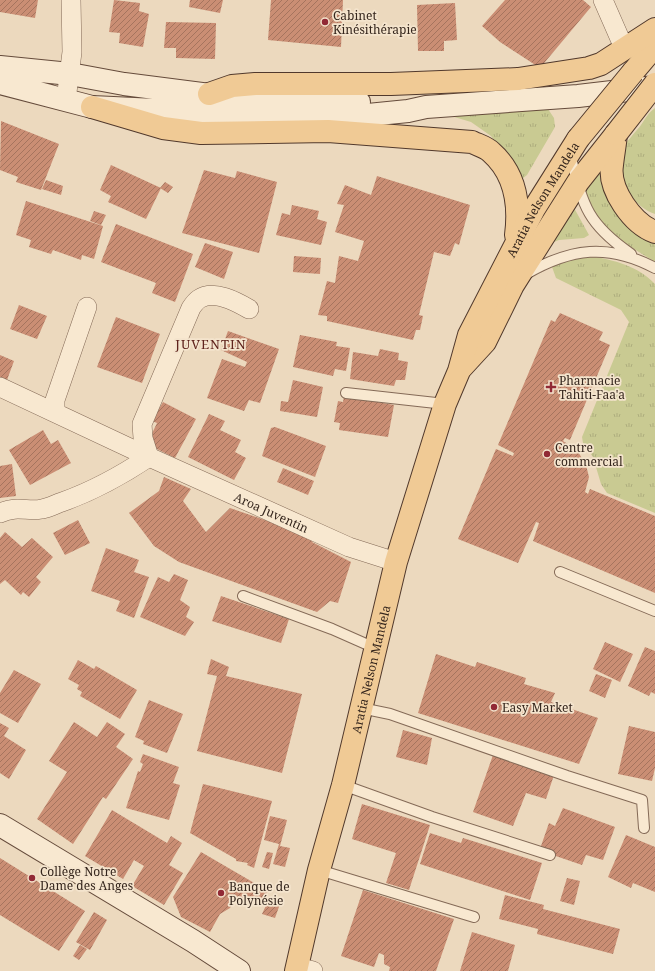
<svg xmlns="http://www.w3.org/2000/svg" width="655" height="971" font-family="'Noto Serif',serif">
<defs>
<pattern id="grass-tufts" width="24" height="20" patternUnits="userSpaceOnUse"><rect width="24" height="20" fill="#c9ca92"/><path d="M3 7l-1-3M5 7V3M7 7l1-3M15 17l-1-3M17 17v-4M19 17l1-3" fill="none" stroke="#adad7d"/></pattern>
<pattern id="building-hatch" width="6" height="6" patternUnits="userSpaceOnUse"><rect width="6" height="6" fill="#ca8e74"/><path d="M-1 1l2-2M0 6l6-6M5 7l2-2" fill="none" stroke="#a5745e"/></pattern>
</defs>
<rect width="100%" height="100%" fill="#ecd9be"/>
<path fill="url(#grass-tufts)" d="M 546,106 L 554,118 L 555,127 L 527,175 L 522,179 L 491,136 L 471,122 L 451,116 Z
M 655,108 L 655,214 C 630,206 616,175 623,149 C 626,141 636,132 641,125 C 645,119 649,112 655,108 Z
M 596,160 L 606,186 L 655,237 L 655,262 L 613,236 L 594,216 L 580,174 Z
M 568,197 L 589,235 L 584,238 L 559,240 L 549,244 Z
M 590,256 C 614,260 638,266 655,284 L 655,513 L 607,493 L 601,484 L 593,457 L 583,443 L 582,437 L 629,322 L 621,310 L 556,278 L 552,267 L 556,263 Z"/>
<path fill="url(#building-hatch)" d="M 0,0 L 38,0 L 35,18 L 0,12 Z
M 114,0 L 140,3 L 139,11 L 149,14 L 143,47 L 119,43 L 120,33 L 109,32 Z
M 190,0 L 223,0 L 220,13 L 189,7 Z
M 271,0 L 343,0 L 341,47 L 268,40 Z
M 505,0 L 583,0 L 591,7 L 540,68 L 500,42 L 482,26 Z
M 455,3 L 457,40 L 444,41 L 444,51 L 418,51 L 417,5 Z
M 166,22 L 216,23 L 215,59 L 176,58 L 176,48 L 164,48 Z
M 1,121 L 59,144 L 41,190 L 16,182 L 18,177 L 0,170 Z
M 111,165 L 161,188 L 146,219 L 108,202 L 111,196 L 100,190 Z
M 204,170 L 235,178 L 237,171 L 277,182 L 259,253 L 182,233 Z
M 377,176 L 470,205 L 459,245 L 455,243 L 450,256 L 434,252 L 419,315 L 423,316 L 420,330 L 416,330 L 413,340 L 327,321 L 327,316 L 318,315 L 327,281 L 335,283 L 339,256 L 358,261 L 364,241 L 335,232 L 344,205 L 337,204 L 345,185 L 371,195 Z
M 46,180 L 63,186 L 61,195 L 42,189 Z
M 165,182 L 173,187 L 168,193 L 160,188 Z
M 26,201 L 103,226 L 94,259 L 82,255 L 81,260 L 53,250 L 51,254 L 29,247 L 31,240 L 16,235 Z
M 292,205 L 319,211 L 317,219 L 327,222 L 321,245 L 276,235 L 282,213 L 290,215 Z
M 94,211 L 106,215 L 101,225 L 90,221 Z
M 116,224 L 193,254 L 175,302 L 152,293 L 156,283 L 101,262 Z
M 205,243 L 233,252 L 224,279 L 195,267 Z
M 294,256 L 321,258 L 320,274 L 293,272 Z
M 19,305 L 47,316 L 37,339 L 10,329 Z
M 560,313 L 603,332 L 599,340 L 610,345 L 570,440 L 565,438 L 563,441 L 577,450 L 586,465 L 589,477 L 585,492 L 588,494 L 590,489 L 655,516 L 655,593 L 533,541 L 539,523 L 536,522 L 518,563 L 458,539 L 496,449 L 513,456 L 514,453 L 498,445 L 551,320 L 555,322 Z
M 116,317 L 160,334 L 142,383 L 97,367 Z
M 228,331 L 279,349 L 260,403 L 249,400 L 244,411 L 207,398 L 222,359 L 245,367 L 247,362 L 221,350 Z
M 300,335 L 337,342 L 336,346 L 350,348 L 346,371 L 335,369 L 333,376 L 293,367 Z
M 380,349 L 399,353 L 398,360 L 408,362 L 405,380 L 396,380 L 394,386 L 350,379 L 353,352 L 378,356 Z
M 0,355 L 14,361 L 7,380 L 0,378 Z
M 293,380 L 323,387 L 317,417 L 280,411 L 281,401 L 288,402 Z
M 344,396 L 394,405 L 388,437 L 339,430 L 340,423 L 334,422 L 338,401 L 343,402 Z
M 163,402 L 196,419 L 175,458 L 147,444 L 157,423 L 152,421 Z
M 209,414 L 225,421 L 220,430 L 241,440 L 235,452 L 246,458 L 234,480 L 188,457 Z
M 275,427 L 326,446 L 315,477 L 262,456 L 271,428 Z
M 43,430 L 51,444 L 58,440 L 71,463 L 30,485 L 9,450 Z
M 12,464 L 16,496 L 0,498 L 0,466 Z
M 283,468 L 314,481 L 308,495 L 277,482 Z
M 164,477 L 191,489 L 183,501 L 206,532 L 230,508 L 314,537 L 312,542 L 351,562 L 338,603 L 330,601 L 317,612 L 179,562 L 154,546 L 129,513 L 159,491 Z
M 78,520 L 90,543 L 65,555 L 53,533 Z
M 5,532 L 22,547 L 32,538 L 53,557 L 36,577 L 41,582 L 29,597 L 23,592 L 21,595 L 5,580 L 0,584 L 0,538 Z
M 106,548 L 139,560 L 134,572 L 149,577 L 134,618 L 116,611 L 120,601 L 91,591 Z
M 174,574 L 188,580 L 180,600 L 190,607 L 186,617 L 194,622 L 185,636 L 140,617 L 158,577 L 169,582 Z
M 221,596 L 289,619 L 281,643 L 212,621 Z
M 605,642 L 633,654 L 620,682 L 593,669 Z
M 645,647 L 655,651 L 655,694 L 651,692 L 649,696 L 628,686 Z
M 436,654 L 475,667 L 477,662 L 526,678 L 524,684 L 555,693 L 551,702 L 598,718 L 579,764 L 418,713 Z
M 211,659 L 229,667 L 226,676 L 302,694 L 282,773 L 197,751 L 217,676 L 207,674 Z
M 78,660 L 94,669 L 96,666 L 137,690 L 120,719 L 80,696 L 82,692 L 77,689 L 79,685 L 68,679 Z
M 14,670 L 41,684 L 18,723 L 0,713 L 0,693 Z
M 596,674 L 612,680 L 605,698 L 589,691 Z
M 149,700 L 183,714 L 167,753 L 143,744 L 144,741 L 135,737 Z
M 74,722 L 97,737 L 107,722 L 125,734 L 116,747 L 133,759 L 106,799 L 103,797 L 73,844 L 37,819 L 67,772 L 49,761 Z
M 0,723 L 9,728 L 4,736 L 26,750 L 9,779 L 0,773 Z
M 629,726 L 655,732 L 655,768 L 652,781 L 618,774 Z
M 403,730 L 432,738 L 427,765 L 396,757 Z
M 143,754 L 179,767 L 173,783 L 180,785 L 169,820 L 126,808 L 138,771 L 140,772 L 143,764 L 140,762 Z
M 493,755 L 554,775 L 546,799 L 526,793 L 513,826 L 473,812 Z
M 203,784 L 272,801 L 254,868 L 247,865 L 248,863 L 236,861 L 236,859 L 190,833 Z
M 362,804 L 430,825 L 409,890 L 386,883 L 396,853 L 352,839 Z
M 563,808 L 615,827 L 603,860 L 586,855 L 582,865 L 547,853 L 548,849 L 541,846 L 549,823 L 555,826 Z
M 112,810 L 167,843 L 171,836 L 182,843 L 169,865 L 183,873 L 164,905 L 132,886 L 144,866 L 134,860 L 123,879 L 85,856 Z
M 270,816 L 287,820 L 280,846 L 290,848 L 285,867 L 273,864 L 279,844 L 264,840 Z
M 430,833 L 461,843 L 463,838 L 542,863 L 530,900 L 420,864 Z
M 626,835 L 655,847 L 655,892 L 633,883 L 631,888 L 608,877 Z
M 201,852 L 268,891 L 259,906 L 238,896 L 230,908 L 220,914 L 210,932 L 181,917 L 173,897 Z
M 267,852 L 273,853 L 269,869 L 262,867 Z
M 0,858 L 85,911 L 59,951 L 0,915 Z
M 567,878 L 580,881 L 574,905 L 560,901 Z
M 363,890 L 454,919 L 436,971 L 389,971 L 390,967 L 384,964 L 384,955 L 379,953 L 374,967 L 341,956 Z
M 505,895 L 544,905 L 543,909 L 620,929 L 613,954 L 537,934 L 538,929 L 499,919 Z
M 269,899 L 280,904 L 275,918 L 262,914 Z
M 94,912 L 107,920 L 90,950 L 76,942 Z
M 472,932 L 515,945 L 508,971 L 460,971 Z
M 80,945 L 87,949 L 79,960 L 73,956 Z"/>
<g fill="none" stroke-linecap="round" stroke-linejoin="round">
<g stroke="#846a57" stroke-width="12">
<path id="lane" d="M 570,154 C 583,205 586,223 631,254
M 526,274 C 571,248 608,243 655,268
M 346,393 L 445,404
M 560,572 L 655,611
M 243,596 L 332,629 L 375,648
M 361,708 L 390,714 L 567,776 L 642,800 L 644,828
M 343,785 L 432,817 L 550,855
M 319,870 L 474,917"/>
</g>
<g stroke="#846a57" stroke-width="20">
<g id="street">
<path d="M 603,0 L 624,48"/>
<path d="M 66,100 L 72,52 L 71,0"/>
<path id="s1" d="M 0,387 L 149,457 L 349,547 L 396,562"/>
<path d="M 55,412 L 55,400 L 87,307"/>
<path d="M 0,513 C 18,505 27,512 42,509 C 49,508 56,504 62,502 C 93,491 122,475 149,457 L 143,438 L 142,424 L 191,308 C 193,305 196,301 199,299 C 214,289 237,302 249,309"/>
<path d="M 297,967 L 313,971"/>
</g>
</g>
<g stroke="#654b3b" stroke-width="24">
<path id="secondary" d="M 0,67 L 70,74 L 124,84 L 233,98 L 359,102
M 0,83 L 92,107 L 283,116 L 358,116 L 408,111 L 426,107 L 578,96 L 655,87
M 0,825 L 193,941 L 239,971"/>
</g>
<g stroke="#51392c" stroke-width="24">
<g id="primary">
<path d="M 633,72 L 655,46"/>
<path d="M 209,94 L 232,86 L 255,84 L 391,84 L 518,79 L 589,68 L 601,64 L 655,29"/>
<path d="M 92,107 L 163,128 L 201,133 L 328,131 L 472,142 C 478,145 486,147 491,152 C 516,174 520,204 516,235"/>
<path d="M 616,134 C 615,145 613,155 612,165 C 608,190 633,224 655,232"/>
<path d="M 462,367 L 485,342 L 513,285 L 578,182 L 616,134"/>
<path id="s2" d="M 296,971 L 319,870 L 343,785 L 396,562 L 445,404 L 459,371 L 469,335 L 534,209 L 578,139"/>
</g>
</g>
<use href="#lane" stroke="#f8e8d0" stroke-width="10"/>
<use href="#street" stroke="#f8e8d0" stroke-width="19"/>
<use href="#secondary" stroke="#f8e8d0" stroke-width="22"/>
<use href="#primary" stroke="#f0ca95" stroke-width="22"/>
<g stroke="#51392c" stroke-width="24" stroke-linecap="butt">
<path id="primary-bridge" d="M 616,134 L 655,84
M 578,139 L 633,72"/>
</g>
<use href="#primary-bridge" stroke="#f0ca95" stroke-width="22"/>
</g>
<g fill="#912935" stroke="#f4e4cd" stroke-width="1.5">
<circle cx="325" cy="22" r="4"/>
<path d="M549 381h4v4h4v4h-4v4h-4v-4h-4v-4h4z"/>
<circle cx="547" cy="454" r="4"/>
<circle cx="494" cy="707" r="4"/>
<circle cx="32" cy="878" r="4"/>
<circle cx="221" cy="893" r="4"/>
</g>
<g text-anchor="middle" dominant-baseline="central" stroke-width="3.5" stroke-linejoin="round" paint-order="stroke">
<g font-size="12" fill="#34251c" stroke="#f4e4cd" text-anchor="start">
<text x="333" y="15">Cabinet<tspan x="333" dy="14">Kinésithérapie</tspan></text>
<text x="559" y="380">Pharmacie<tspan x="559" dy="14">Tahiti-Faa'a</tspan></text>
<text x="555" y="447">Centre<tspan x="555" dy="14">commercial</tspan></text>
<text x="502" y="707">Easy Market</text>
<text x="40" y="871">Collège Notre<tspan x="40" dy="14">Dame des Anges</tspan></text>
<text x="229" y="886">Banque de<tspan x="229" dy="14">Polynésie</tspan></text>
</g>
<g font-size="12" fill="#34251c" stroke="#f4e4cd">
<text stroke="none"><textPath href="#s2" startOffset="814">Aratia Nelson Mandela</textPath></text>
<text stroke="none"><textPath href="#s1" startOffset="299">Aroa Juventin</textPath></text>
<text stroke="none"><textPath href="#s2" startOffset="311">Aratia Nelson Mandela</textPath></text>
</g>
<g font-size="13" letter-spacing="1" fill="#5f231c" stroke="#f4e4cd">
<text x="211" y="344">JUVENTIN</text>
</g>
</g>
</svg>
